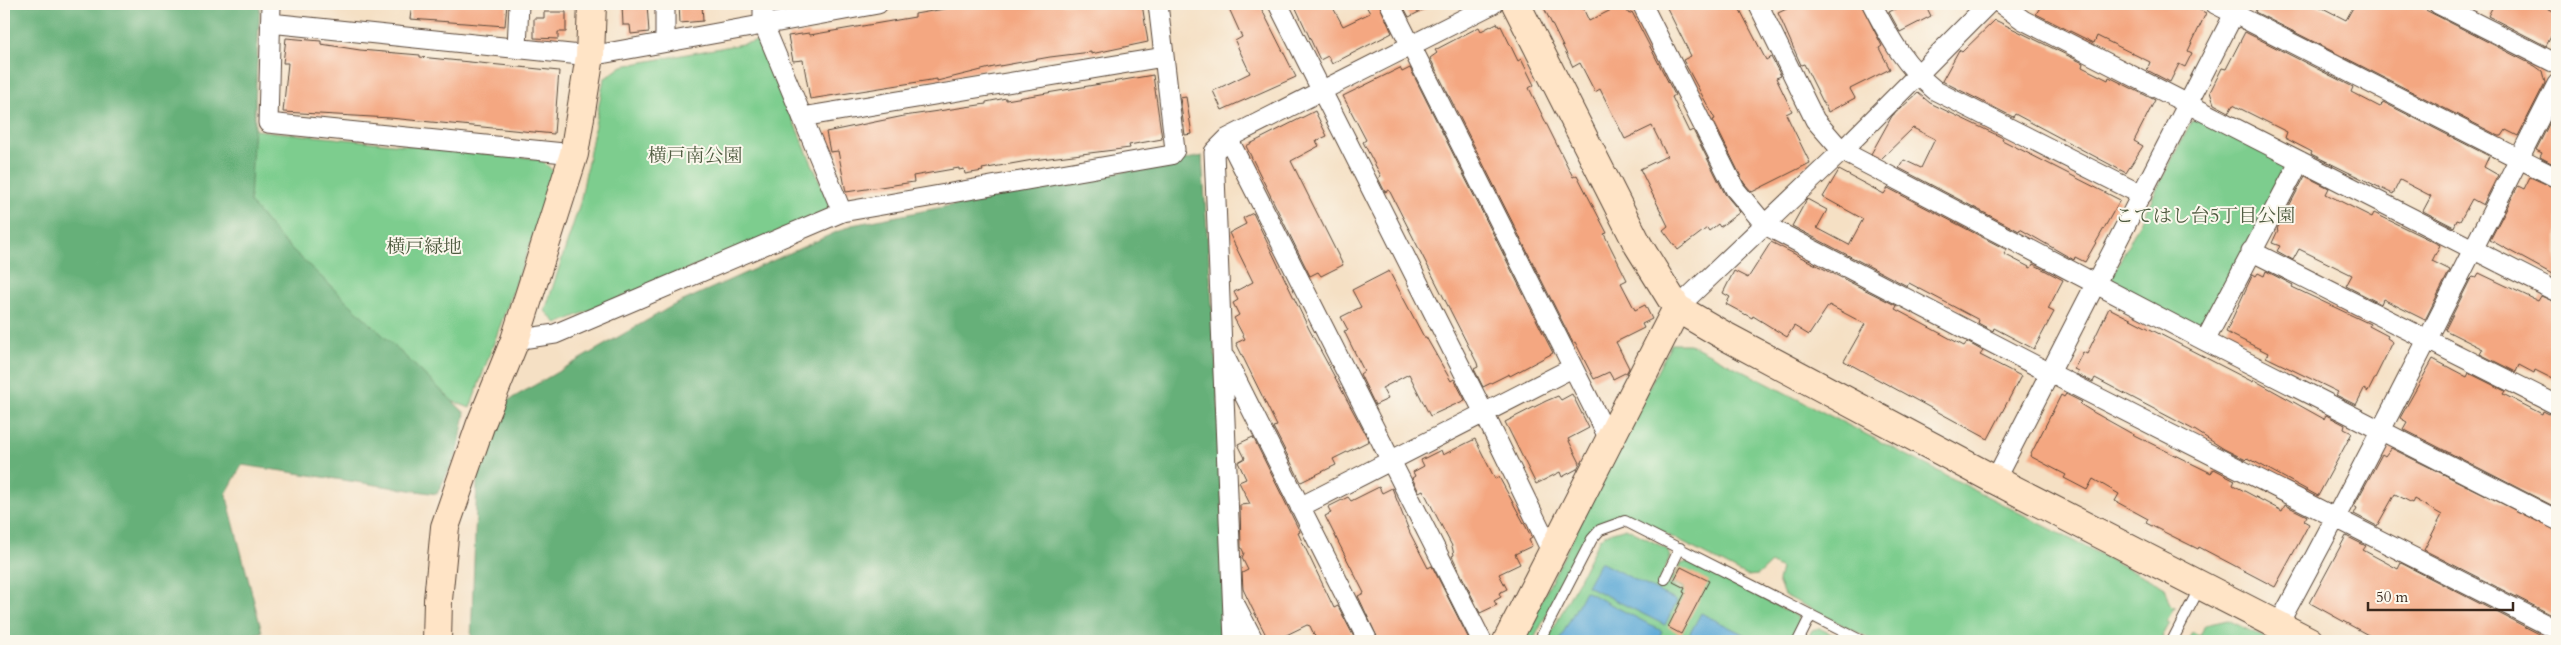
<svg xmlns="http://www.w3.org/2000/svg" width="2561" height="645" font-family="Cardo,'Noto Serif JP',serif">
<rect width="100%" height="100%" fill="#fbf7ec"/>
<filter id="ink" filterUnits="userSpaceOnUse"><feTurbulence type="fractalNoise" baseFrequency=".02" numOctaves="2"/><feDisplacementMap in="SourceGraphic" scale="10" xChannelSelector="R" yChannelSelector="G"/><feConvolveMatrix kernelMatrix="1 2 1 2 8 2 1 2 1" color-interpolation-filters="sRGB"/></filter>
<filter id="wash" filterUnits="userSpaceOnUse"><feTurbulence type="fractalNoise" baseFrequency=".0096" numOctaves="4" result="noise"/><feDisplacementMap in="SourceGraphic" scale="20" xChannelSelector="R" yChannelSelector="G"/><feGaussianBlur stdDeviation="1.12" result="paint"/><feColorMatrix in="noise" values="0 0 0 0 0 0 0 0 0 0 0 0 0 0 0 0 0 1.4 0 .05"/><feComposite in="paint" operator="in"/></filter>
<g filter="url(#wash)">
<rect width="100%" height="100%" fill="#f5e0c4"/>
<path fill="#7dcd8e" stroke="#5c7c56" d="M 57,4 L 256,4 L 255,130 L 541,159 L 556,174 L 470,408 L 424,390 Z
M 758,41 L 832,209 L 557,324 L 545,311 L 580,203 L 604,79 L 622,66 Z
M 2200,118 L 2287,164 L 2289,173 L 2211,325 L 2197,329 L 2116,288 L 2112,277 L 2191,122 Z
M 1671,344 L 1690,344 L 2164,587 L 2170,606 L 2176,608 L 2173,609 L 2167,622 L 2170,623 L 2160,641 L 1874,641 L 1784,595 L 1778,581 L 1781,569 L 1771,563 L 1758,575 L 1747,576 L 1635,518 C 1620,512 1600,521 1589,532 L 1533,641 L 1521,641 Z
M 1626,528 L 1667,549 L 1670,557 L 1660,579 L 1682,591 L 1683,588 L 1669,581 L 1672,576 L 1674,577 L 1681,564 L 1690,561 L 1797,616 L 1800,623 L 1792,641 L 1547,641 L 1600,538 L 1606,534 Z
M 2228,620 L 2271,641 L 2187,641 L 2192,633 L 2200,636 L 2205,625 Z
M 1819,628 L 1821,629 L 1846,641 L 1806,641 L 1812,630 Z"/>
<path fill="#66b079" stroke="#506d4c" d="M 4,4 L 260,4 L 250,202 L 279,237 L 465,413 L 458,452 L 437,494 L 242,465 L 226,494 L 262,632 L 232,641 L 4,641 Z
M 1202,156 L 1219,410 L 1227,641 L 471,641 L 477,481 L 502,404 L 672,306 L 852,225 Z"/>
<path fill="#5faad7" stroke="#4d6a7a" d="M 1600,562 L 1677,601 L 1665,625 L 1587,586 Z
M 1585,591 L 1662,631 L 1657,641 L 1564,641 L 1560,639 Z
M 1701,613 L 1757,641 L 1696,641 L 1688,637 Z"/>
<g id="blocks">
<path fill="#f4a781" d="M 412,4 L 507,4 L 505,26 L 410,19 Z
M 622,4 L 647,4 L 649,32 L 631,34 L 630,25 L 623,25 Z
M 679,4 L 702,4 L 703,21 L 680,23 Z
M 973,4 L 1142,4 L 1148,42 L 1091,54 L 1091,52 L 1050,57 L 994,67 L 937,81 L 937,79 L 810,99 L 803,60 L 793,61 L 788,36 L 809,33 L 810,35 L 915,17 L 915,14 Z
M 1227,4 L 1259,4 L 1296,77 L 1222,110 L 1213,91 L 1250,73 L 1235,41 L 1242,37 Z
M 1294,4 L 1331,4 L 1343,26 L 1370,13 L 1365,4 L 1379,4 L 1392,33 L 1332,64 L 1328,56 L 1320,60 Z
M 1402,4 L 1435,4 L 1409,17 Z
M 1542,4 L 1581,4 L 1589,21 L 1623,4 L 1629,14 L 1632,12 L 1675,95 L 1672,97 L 1689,132 L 1693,130 L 1725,194 L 1740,212 L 1720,227 L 1718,224 L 1709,231 L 1707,228 L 1678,250 L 1663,230 L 1668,226 L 1640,169 L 1667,156 L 1652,126 L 1625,139 L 1600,89 L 1595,92 L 1580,63 L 1573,67 Z
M 1665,4 L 1737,4 L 1766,60 L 1771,57 L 1781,76 L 1776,78 L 1792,111 L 1786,114 L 1810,163 L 1752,192 L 1744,183 L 1713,120 L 1715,119 L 1683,60 L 1691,56 Z
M 1797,4 L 1861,4 L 1882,46 L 1879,48 L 1890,69 L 1850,89 L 1855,98 L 1828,112 L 1804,64 L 1801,65 L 1778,13 Z
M 1905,4 L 1925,4 L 1931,16 L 1900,32 L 1889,12 Z
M 2042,4 L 2187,4 L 2206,13 L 2188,51 L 2192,53 L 2185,67 L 2179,64 L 2170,82 L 2147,70 L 2150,62 L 2097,36 L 2094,43 L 2036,14 Z
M 2259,4 L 2315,4 L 2346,20 L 2355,4 L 2414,4 L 2535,66 L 2542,71 L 2545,83 L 2518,136 L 2506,130 L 2502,136 L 2499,136 L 2255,12 Z
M 2494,4 L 2540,4 L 2557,13 L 2557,25 L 2546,46 L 2488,16 Z
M 544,12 L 566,12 L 566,32 L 558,32 L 558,39 L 534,38 L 534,18 L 544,18 Z
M 1995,20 L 2083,63 L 2082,67 L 2108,80 L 2109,77 L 2155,100 L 2134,141 L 2143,146 L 2126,173 L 2015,114 L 2013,117 L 1942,81 L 1959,50 L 1962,52 Z
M 1497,23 L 1499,27 L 1501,26 L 1518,61 L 1521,59 L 1534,85 L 1529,88 L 1547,125 L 1573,177 L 1577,175 L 1607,233 L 1604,234 L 1627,280 L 1621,283 L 1635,310 L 1645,305 L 1652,319 L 1642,324 L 1644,328 L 1616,342 L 1629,368 L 1627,372 L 1613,379 L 1609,372 L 1594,379 L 1575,342 L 1573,343 L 1430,58 L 1437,53 L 1435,50 L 1479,27 L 1481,31 Z
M 2245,32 L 2353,87 L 2351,92 L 2380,107 L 2383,102 L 2489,156 L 2484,167 L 2498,175 L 2483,205 L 2472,199 L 2460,221 L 2457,220 L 2454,227 L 2423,211 L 2431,196 L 2400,180 L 2393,194 L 2311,154 L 2312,152 L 2285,138 L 2287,132 L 2233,105 L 2229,112 L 2214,104 L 2210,92 L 2222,68 L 2226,69 Z
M 286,38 L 321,41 L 321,44 L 360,50 L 420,55 L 420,57 L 559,71 L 554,134 L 390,118 L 283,112 L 288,63 L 283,63 Z
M 1400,68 L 1402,72 L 1410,68 L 1553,353 L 1510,376 L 1509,374 L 1483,387 L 1474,369 L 1478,367 L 1477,363 L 1389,190 L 1385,192 L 1378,178 L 1381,176 L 1363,142 L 1366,140 L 1343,96 Z
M 1153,75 L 1162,139 L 1129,145 L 1130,148 L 1033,160 L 982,169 L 983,171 L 965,174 L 964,169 L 959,170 L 959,168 L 913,176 L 914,182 L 846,192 L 838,151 L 830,152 L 826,132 L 904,116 L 986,104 L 986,102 L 1006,98 L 1006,100 Z
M 1918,93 L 1930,103 L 2003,138 L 2002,140 L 2120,200 L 2085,262 L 2075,257 L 2074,260 L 2020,229 L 2019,231 L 1899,168 L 1904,160 L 1921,168 L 1935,139 L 1913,128 L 1881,159 L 1871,154 L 1892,116 Z
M 1186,97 L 1192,134 L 1185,135 L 1180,98 Z
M 2557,108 L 2557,166 L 2540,157 L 2542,153 L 2536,150 Z
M 1315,111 L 1327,136 L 1316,141 L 1319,146 L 1291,161 L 1343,265 L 1321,276 L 1318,272 L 1310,276 L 1246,146 Z
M 1839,170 L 1884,194 L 1888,188 L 2007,250 L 2004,254 L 2031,268 L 2033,264 L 2063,280 L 2048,309 L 2054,312 L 2034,349 L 1994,328 L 1993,331 L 1978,323 L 1979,320 L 1909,283 L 1907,286 L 1792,226 L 1807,199 L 1827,210 L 1817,228 L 1849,245 L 1863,219 L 1823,197 Z
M 2305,176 L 2329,188 L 2326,194 L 2372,217 L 2374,213 L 2440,245 L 2432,261 L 2450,270 L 2425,320 L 2383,299 L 2381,304 L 2346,286 L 2352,275 L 2299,249 L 2293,260 L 2277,251 L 2280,246 L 2272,243 L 2278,230 L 2277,229 Z
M 2530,177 L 2557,189 L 2557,280 L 2551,276 L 2552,274 L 2490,240 L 2518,186 L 2524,189 Z
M 1253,213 L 1309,329 L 1369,441 L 1333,459 L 1336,465 L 1301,482 L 1273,427 L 1277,426 L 1236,343 L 1245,339 L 1234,318 L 1239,315 L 1233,303 L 1238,300 L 1234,292 L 1253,282 L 1229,233 L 1246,224 L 1243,218 Z
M 1771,242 L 1897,306 L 1895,309 L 1964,346 L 1967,342 L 1983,351 L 1980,355 L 2021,376 L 1988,439 L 1844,361 L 1865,324 L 1829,305 L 1809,335 L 1794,326 L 1787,337 L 1753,316 L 1752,318 L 1726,304 L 1730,297 L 1723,293 L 1734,271 L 1748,278 Z
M 1389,271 L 1424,337 L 1426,337 L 1451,381 L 1454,379 L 1465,400 L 1430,416 L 1409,374 L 1382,388 L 1388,399 L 1375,405 L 1360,374 L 1364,371 L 1344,331 L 1348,330 L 1341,317 L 1361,307 L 1352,290 Z
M 2266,271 L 2293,285 L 2292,287 L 2370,324 L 2369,326 L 2388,336 L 2387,338 L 2393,342 L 2368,392 L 2364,389 L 2356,405 L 2336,395 L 2338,392 L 2266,357 L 2268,353 L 2226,332 L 2253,274 L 2256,276 L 2258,273 L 2264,276 Z
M 2479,273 L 2538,301 L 2541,296 L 2557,303 L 2557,381 L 2535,370 L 2534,373 L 2519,365 L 2516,372 L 2480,354 L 2483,349 L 2445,330 L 2470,280 L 2473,277 L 2476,278 Z
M 2109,308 L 2253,382 L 2254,380 L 2324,419 L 2326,415 L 2345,425 L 2344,429 L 2352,433 L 2318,496 L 2248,458 L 2246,460 L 2224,449 L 2196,431 L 2095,378 L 2093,382 L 2076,374 L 2078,371 L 2074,369 L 2083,352 L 2087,354 Z
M 2433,359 L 2467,377 L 2469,373 L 2505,391 L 2503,394 L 2542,414 L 2543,411 L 2557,418 L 2557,508 L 2403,429 L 2407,422 L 2400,418 Z
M 1572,394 L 1589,428 L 1568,439 L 1580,463 L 1577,469 L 1562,477 L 1560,472 L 1536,484 L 1505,422 L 1546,401 L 1558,396 L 1561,400 Z
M 2066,394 L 2082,402 L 2080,404 L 2093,412 L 2136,436 L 2211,473 L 2214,469 L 2235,480 L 2233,485 L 2282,511 L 2285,505 L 2307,516 L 2304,521 L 2309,524 L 2275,587 L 2199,547 L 2198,549 L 2146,523 L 2148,519 L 2115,501 L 2119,494 L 2093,479 L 2087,490 L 2064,478 L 2066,475 L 2030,456 L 2061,395 L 2064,397 Z
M 1253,437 L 1300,532 L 1298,533 L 1334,608 L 1338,606 L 1356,641 L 1317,641 L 1310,626 L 1307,625 L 1274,641 L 1269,641 L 1251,606 L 1243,589 L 1242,573 L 1248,570 L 1242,558 L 1244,553 L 1241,547 L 1240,505 L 1250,504 L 1239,482 L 1246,479 L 1238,462 L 1245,458 L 1238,444 Z
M 1475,439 L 1495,479 L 1499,477 L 1532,538 L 1529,540 L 1532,546 L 1515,554 L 1520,564 L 1499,574 L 1507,589 L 1499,593 L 1501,597 L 1494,601 L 1497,605 L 1480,613 L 1452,556 L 1454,555 L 1452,546 L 1423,490 L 1419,492 L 1412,478 L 1415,476 L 1413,472 L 1424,466 L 1421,460 L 1441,450 L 1443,455 Z
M 2391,448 L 2557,531 L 2556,617 L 2424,550 L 2442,515 L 2414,499 L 2412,503 L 2395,494 L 2377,526 L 2354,514 L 2357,508 L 2354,506 L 2382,454 L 2385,456 Z
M 1379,487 L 1382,493 L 1392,488 L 1410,533 L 1428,568 L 1432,566 L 1470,641 L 1379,641 L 1358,596 L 1364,593 L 1325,516 L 1331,513 L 1328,507 L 1348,497 L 1351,501 Z
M 2346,536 L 2366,546 L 2363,550 L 2398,569 L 2401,563 L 2545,637 L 2542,641 L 2379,641 L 2310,603 Z
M 1681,567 L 1709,581 L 1681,634 L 1668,627 L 1685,593 L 1683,592 L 1685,588 L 1673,582 Z"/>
</g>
</g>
<g filter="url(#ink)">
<use href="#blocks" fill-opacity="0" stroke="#574537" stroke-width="1"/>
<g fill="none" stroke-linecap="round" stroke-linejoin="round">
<g stroke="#574537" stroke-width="12">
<path id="lane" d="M 1665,579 L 1680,548
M 1539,641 L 1592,539 L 1600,530 L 1625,521 L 1862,641
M 1798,641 L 1811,615
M 2172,641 L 2200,587"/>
</g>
<g stroke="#574537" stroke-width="21">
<path id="street" d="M 271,4 L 268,123 L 574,154
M 763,4 L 763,23 L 842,212 L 1171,155 L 1175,150 L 1158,4
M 1278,4 L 1484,413 L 1552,553
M 1390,4 L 1610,441
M 1642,4 L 1735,189 L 1765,225 L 2050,373 L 2557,630
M 1758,4 L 1815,120 L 1842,151 L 2205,341 L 2557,520
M 1872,4 C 1890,39 1905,66 1936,91 L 2142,195
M 2001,4 L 2023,20 L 2557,292
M 2215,4 L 2557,178
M 2438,4 L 2557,64
M 270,23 L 590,56 L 878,4
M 665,41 L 665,4
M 517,48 L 519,4
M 802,117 L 1164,57
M 1228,138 L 1482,641
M 2251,251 L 2557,405
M 1677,308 L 1842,151 L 1988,4
M 515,340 L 555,334 L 842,212
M 2205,341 L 2300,161
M 1226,359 L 1368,641
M 1995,480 L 2239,4
M 1300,507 L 1572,368
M 1235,604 L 1254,641
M 2278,625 C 2375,447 2465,264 2557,84
M 1234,641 L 1214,152 L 1228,138 L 1493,4"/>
</g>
<g stroke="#574537" stroke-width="30">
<path id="secondary" d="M 1516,4 L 1638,245 L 1677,308 L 1725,336 L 1995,480 L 2309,641
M 437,641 L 438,600 L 445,527 L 480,426 L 515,340 L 574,154 L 590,56 L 592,4
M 1507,641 L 1677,308"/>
</g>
<path stroke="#574537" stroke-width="3" stroke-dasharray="1 4" stroke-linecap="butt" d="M 4,29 L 6,4"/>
<use href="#lane" stroke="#fff" stroke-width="10"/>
<use href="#street" stroke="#fff" stroke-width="19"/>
<use href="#secondary" stroke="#ffe4c6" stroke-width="28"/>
</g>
</g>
<g text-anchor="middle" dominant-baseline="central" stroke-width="4" stroke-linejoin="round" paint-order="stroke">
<g font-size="19" fill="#4f5b40" stroke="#fbf7ec">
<text x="695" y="156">横戸南公園</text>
<text x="2205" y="216">こてはし台5丁目公園</text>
<text x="424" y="247">横戸緑地</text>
</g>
</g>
<rect width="2561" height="645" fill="none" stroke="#fbf7ec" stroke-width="20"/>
<path d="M2368 602v8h145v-8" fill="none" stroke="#3b2a1e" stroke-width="2.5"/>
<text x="2376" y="602" font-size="15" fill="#3b2a1e" stroke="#fbf7ec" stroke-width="4" paint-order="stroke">50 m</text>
</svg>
